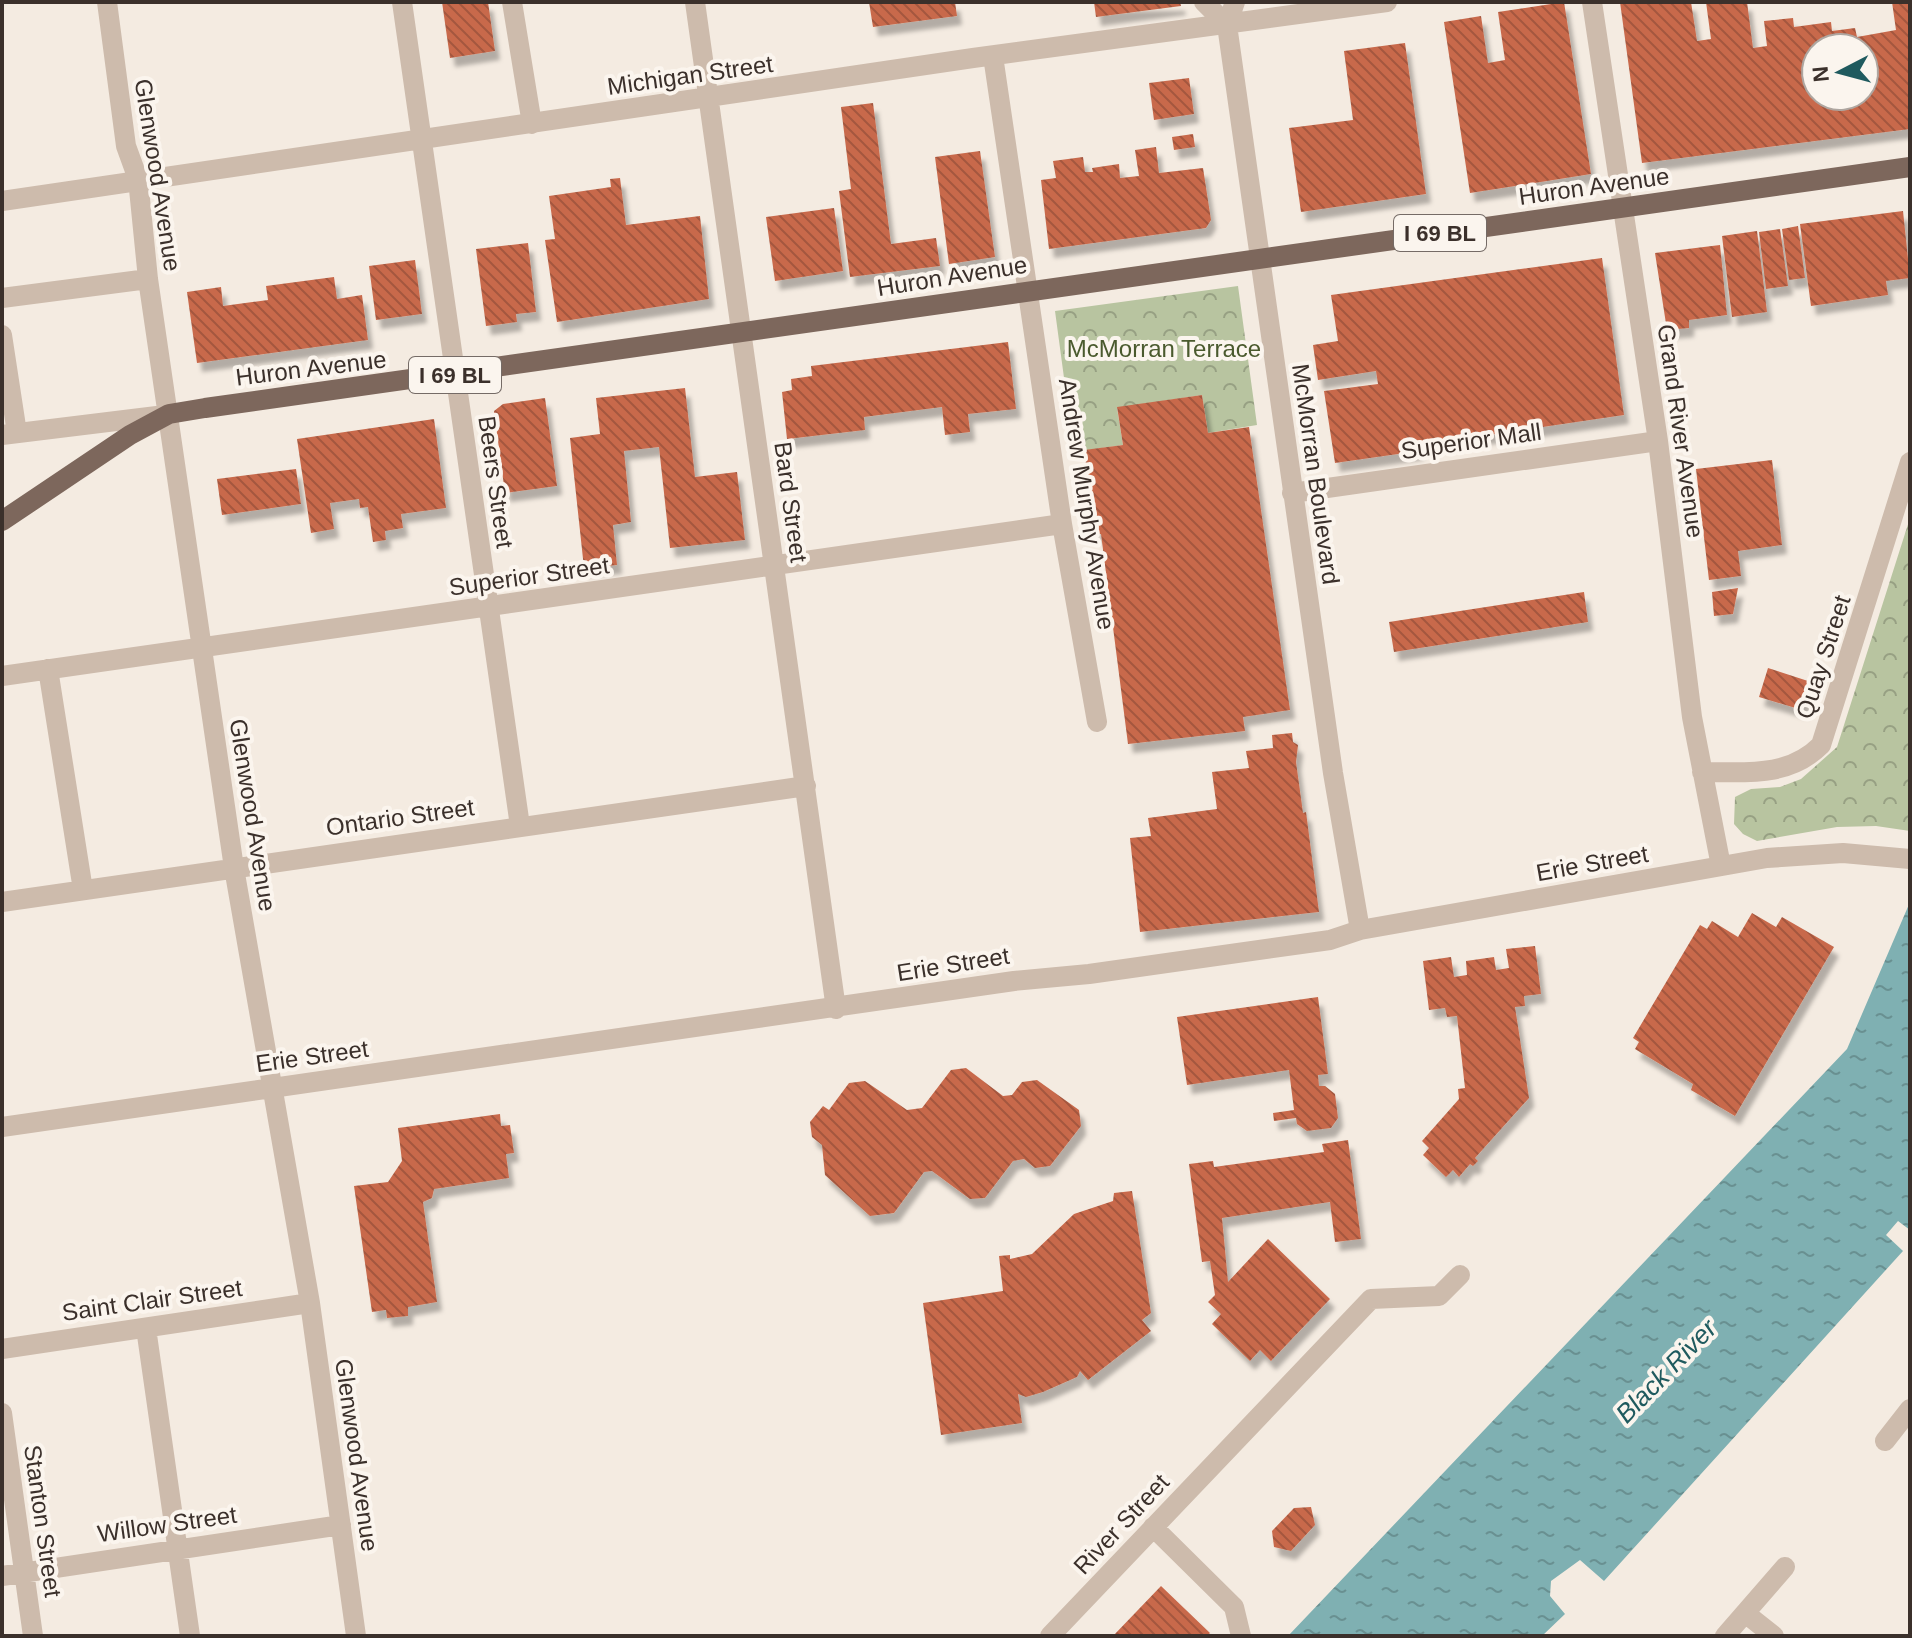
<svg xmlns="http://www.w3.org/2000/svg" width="1912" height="1638" font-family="Helvetica,sans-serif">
<defs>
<pattern id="park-crowns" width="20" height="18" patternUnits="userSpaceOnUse" patternTransform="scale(2)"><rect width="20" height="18" fill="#b8c4a0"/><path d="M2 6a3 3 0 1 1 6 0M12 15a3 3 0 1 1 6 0" fill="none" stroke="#97a083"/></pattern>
<pattern id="water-ripples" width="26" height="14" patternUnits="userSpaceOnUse" patternTransform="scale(2)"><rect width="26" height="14" fill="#7fb0b2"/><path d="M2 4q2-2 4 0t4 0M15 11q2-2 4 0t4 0" fill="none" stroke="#699091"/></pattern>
<pattern id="building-back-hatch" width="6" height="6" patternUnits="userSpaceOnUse" patternTransform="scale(2)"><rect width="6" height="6" fill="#c8694b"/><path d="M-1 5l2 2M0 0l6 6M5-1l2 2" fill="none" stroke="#a4573f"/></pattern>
<filter id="shadow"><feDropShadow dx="5" dy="9" stdDeviation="2" flood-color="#0004"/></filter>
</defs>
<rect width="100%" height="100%" fill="#f4ebe1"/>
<path fill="url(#park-crowns)" d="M 1238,286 L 1257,425 L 1208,433 L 1202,395 L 1117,408 L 1123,445 L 1074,452 L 1055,311 Z
M 1910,518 L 1910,831 L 1876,826 L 1837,827 L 1757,841 L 1743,834 L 1734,824 L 1735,797 L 1751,789 L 1780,787 L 1801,779 L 1837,747 Z"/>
<path fill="url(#water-ripples)" d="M 1910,902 L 1910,1230 L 1898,1221 L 1886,1235 L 1903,1251 L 1604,1581 L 1580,1560 L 1551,1581 L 1550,1596 L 1565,1614 L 1542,1636 L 1288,1636 L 1847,1049 Z"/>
<path fill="url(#building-back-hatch)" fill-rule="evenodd" filter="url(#shadow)" d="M 442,2 L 488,2 L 495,51 L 450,58 Z
M 869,2 L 955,2 L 957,16 L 873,27 Z
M 1094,2 L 1180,2 L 1181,6 L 1096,17 Z
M 1564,2 L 1591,174 L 1470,193 L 1444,22 L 1481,16 L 1488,63 L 1505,60 L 1498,12 Z
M 1620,2 L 1691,2 L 1697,41 L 1711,39 L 1706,2 L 1747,2 L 1753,48 L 1767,46 L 1764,21 L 1793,18 L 1794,27 L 1831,22 L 1832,31 L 1855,28 L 1857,37 L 1896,30 L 1892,2 L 1910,2 L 1910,129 L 1642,163 ZM 1816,48 L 1864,48 L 1864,96 L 1816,96 Z
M 1405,43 L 1426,194 L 1301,212 L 1289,128 L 1353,120 L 1344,51 Z
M 1189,78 L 1194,114 L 1154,120 L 1149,83 Z
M 873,103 L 891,244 L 936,238 L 940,266 L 850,277 L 839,191 L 851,189 L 841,107 Z
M 1193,134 L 1195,147 L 1174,150 L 1172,137 Z
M 1156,147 L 1159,173 L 1203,168 L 1211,220 L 1206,228 L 1049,249 L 1041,180 L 1056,178 L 1053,161 L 1083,157 L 1085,172 L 1093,172 L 1092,168 L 1119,164 L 1120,178 L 1139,176 L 1135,150 Z
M 980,151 L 995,257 L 949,264 L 935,157 Z
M 620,178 L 626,225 L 700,216 L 709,299 L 557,322 L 545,240 L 555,239 L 549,196 L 611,187 L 610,179 Z
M 834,208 L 843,271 L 775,281 L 766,217 Z
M 1903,211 L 1910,278 L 1886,281 L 1888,295 L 1811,306 L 1800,224 Z
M 1798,226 L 1805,278 L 1789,280 L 1782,229 Z
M 1780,229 L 1788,286 L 1766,289 L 1759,232 Z
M 1757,231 L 1767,312 L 1732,317 L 1722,236 Z
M 528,243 L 536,312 L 516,314 L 517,322 L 486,326 L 476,249 Z
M 1720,245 L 1727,315 L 1689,320 L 1689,328 L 1667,330 L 1655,253 Z
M 1602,258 L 1624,415 L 1441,442 L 1418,446 L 1419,451 L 1335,463 L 1324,391 L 1378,384 L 1376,371 L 1318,380 L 1313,345 L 1338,341 L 1331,295 Z
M 415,260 L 422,314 L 376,320 L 369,266 Z
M 334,277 L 337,299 L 362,295 L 368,340 L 197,363 L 187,292 L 221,287 L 223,306 L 268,300 L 266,286 Z
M 1008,342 L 1016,409 L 968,414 L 970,432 L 945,435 L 942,407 L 864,417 L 865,430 L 787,439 L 782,392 L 792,390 L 791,379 L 812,376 L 811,366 Z
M 685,388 L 695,477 L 737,472 L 745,540 L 670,548 L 659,447 L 624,451 L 631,522 L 613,525 L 617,565 L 584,568 L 570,438 L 600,434 L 596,398 Z
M 1202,395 L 1208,433 L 1249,427 L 1290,710 L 1243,717 L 1245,731 L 1128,744 L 1101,534 L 1096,534 L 1084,450 L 1123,445 L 1117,407 Z
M 545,398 L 557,486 L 505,493 L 494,411 L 503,404 Z
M 434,419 L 446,508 L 401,514 L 403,528 L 385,531 L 386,540 L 373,542 L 368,507 L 360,508 L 359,499 L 330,503 L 334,529 L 311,533 L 297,439 Z
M 1772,460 L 1782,545 L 1738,551 L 1741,576 L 1709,580 L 1696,469 Z
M 296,469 L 301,504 L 222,515 L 217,479 Z
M 1738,588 L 1733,614 L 1714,616 L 1712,592 Z
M 1584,592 L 1588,622 L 1394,652 L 1389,622 Z
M 1768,668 L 1811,682 L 1802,710 L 1759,697 Z
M 1292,733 L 1293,742 L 1298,745 L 1296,762 L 1303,813 L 1306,812 L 1319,912 L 1140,932 L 1130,838 L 1151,836 L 1148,818 L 1217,809 L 1212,772 L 1249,768 L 1246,751 L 1273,748 L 1272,735 Z
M 1752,913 L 1776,927 L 1782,917 L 1834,947 L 1735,1116 L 1691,1090 L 1693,1084 L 1635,1049 L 1639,1042 L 1633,1038 L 1700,925 L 1707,929 L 1712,921 L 1738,937 Z
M 1535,946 L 1541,994 L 1524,996 L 1525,1006 L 1515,1007 L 1529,1098 L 1475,1158 L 1478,1161 L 1473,1166 L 1470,1164 L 1459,1177 L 1453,1170 L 1446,1177 L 1423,1155 L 1429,1148 L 1422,1141 L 1459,1099 L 1458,1089 L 1465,1088 L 1457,1016 L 1447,1017 L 1445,1008 L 1429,1010 L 1423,961 L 1451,957 L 1454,977 L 1467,975 L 1466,961 L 1494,957 L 1496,970 L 1509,968 L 1506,949 Z
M 1318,997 L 1328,1074 L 1318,1075 L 1319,1086 L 1325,1086 L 1335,1094 L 1338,1118 L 1331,1128 L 1307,1131 L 1297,1124 L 1296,1118 L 1274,1121 L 1273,1113 L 1294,1110 L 1289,1070 L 1187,1085 L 1177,1017 Z
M 966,1068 L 1003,1096 L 1012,1095 L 1022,1082 L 1037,1080 L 1079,1110 L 1081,1126 L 1050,1166 L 1035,1168 L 1024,1159 L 1013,1161 L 985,1198 L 970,1199 L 932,1171 L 924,1172 L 894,1213 L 870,1216 L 825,1175 L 822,1145 L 812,1137 L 810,1122 L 823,1106 L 829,1110 L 849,1083 L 865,1081 L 907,1110 L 922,1108 L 951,1070 Z
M 500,1114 L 501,1126 L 510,1125 L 514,1153 L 506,1154 L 509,1178 L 434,1189 L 432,1198 L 423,1202 L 437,1302 L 408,1307 L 408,1316 L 387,1318 L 386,1310 L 372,1312 L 354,1186 L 388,1182 L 402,1161 L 398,1128 Z
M 1348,1140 L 1361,1239 L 1335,1242 L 1330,1202 L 1222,1218 L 1228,1282 L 1268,1239 L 1330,1299 L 1271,1361 L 1260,1350 L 1250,1361 L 1212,1324 L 1221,1314 L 1208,1302 L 1215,1295 L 1210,1261 L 1202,1262 L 1189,1164 L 1213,1161 L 1214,1167 L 1324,1152 L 1322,1144 Z
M 1132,1191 L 1151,1313 L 1142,1320 L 1151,1331 L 1088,1380 L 1080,1371 L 1077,1377 L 1043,1392 L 1026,1397 L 1018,1394 L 1022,1423 L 941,1435 L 923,1303 L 1003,1291 L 999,1256 L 1010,1255 L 1010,1259 L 1032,1254 L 1074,1214 L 1113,1201 L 1114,1193 Z
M 1311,1507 L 1315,1525 L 1291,1551 L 1274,1547 L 1272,1531 L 1294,1508 Z
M 1161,1586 L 1210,1633 L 1207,1636 L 1113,1636 Z"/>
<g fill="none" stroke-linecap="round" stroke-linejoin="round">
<path stroke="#cdbbac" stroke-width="20" d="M 107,2 L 126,146 L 138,179 L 148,279 L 234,868 L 310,1303 L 356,1636
M 402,2 L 520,826
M 512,2 L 532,124
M 695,2 L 836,1009
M 1204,2 L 1227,25
M 1235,2 L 1227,25 L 1333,773 L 1360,930
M 1592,2 L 1658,441 L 1692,717 L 1721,866
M 993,56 L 1062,524 L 1097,722
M 2,201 L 973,58 L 1387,2
M 2,298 L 148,279
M 2,335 L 17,433
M 2,435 L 165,415
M 1292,493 L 1658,441
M 48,669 L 83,890
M 2,676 L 1062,524
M 1702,772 C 1745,772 1788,778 1821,745 L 1910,462
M 2,902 L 806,786
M 2,1127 L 1014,981 L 1089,974 L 1330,940 L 1360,930 L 1767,858 L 1843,853 L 1910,859
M 146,1328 L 190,1636
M 2,1349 L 310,1303
M 2,1413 L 33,1636
M 1885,1441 L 1910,1409
M 1153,1527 L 1234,1607 L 1241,1636
M 2,1576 L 341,1525
M 1745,1613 L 1774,1636
M 1050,1636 L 1371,1299 L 1439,1296 L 1460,1275
M 1725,1636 L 1785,1567"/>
<path stroke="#7d675c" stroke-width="20" d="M 2,521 L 130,435 L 169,414 L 205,408 L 1910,167"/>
</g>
<g text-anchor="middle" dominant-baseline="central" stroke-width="8" stroke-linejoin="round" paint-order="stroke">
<g fill="#fbf5ee" stroke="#756b66" stroke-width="2">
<rect x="1394" y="215" width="92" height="36" rx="6"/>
<rect x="409" y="357" width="92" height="36" rx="6"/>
</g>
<g font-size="22" font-weight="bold" fill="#3b302b">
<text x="1440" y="233">I 69 BL</text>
<text x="455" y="375">I 69 BL</text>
</g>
<g font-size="24" fill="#3b302b" stroke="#fbf5ee">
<text transform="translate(690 75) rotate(-8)">Michigan Street</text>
<text transform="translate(158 175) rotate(81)">Glenwood Avenue</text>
<text transform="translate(1594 186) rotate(-8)">Huron Avenue</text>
<text transform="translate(952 276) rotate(-9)">Huron Avenue</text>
<text transform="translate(311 368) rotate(-7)">Huron Avenue</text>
<text transform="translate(1681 431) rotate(82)">Grand River Avenue</text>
<text transform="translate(1471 441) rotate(-8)">Superior Mall</text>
<text transform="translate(1316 474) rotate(82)">McMorran Boulevard</text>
<text transform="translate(496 482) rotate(82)">Beers Street</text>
<text transform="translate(791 502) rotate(82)">Bard Street</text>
<text transform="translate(1087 504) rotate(81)">Andrew Murphy Avenue</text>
<text transform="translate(529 576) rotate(-8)">Superior Street</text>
<text transform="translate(1823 657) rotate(-72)">Quay Street</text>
<text transform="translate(253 815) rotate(81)">Glenwood Avenue</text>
<text transform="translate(400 817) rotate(-8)">Ontario Street</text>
<text transform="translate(1592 863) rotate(-10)">Erie Street</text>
<text transform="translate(953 964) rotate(-9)">Erie Street</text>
<text transform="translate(312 1056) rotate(-8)">Erie Street</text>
<text transform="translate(152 1300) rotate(-8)">Saint Clair Street</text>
<text transform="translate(357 1455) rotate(82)">Glenwood Avenue</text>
<text transform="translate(43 1521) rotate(82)">Stanton Street</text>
<text transform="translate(167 1524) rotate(-8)">Willow Street</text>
<text transform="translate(1121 1524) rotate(-47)">River Street</text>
</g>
<g font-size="24" fill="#4a5a2e" stroke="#fbf5ee">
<text x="1164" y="348">McMorran Terrace</text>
</g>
<g font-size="26" font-style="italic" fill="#1f5a5e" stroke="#fbf5ee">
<text transform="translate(1666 1371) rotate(-46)">Black River</text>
</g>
</g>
<rect width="1912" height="1638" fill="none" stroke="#3b302b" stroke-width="8"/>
<g transform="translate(1840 72) rotate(264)"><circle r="38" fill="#fbf5ee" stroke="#aea6a0" stroke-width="2"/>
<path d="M0-6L14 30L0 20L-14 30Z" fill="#1f5a5e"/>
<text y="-12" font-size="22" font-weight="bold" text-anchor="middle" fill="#3b302b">N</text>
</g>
</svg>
